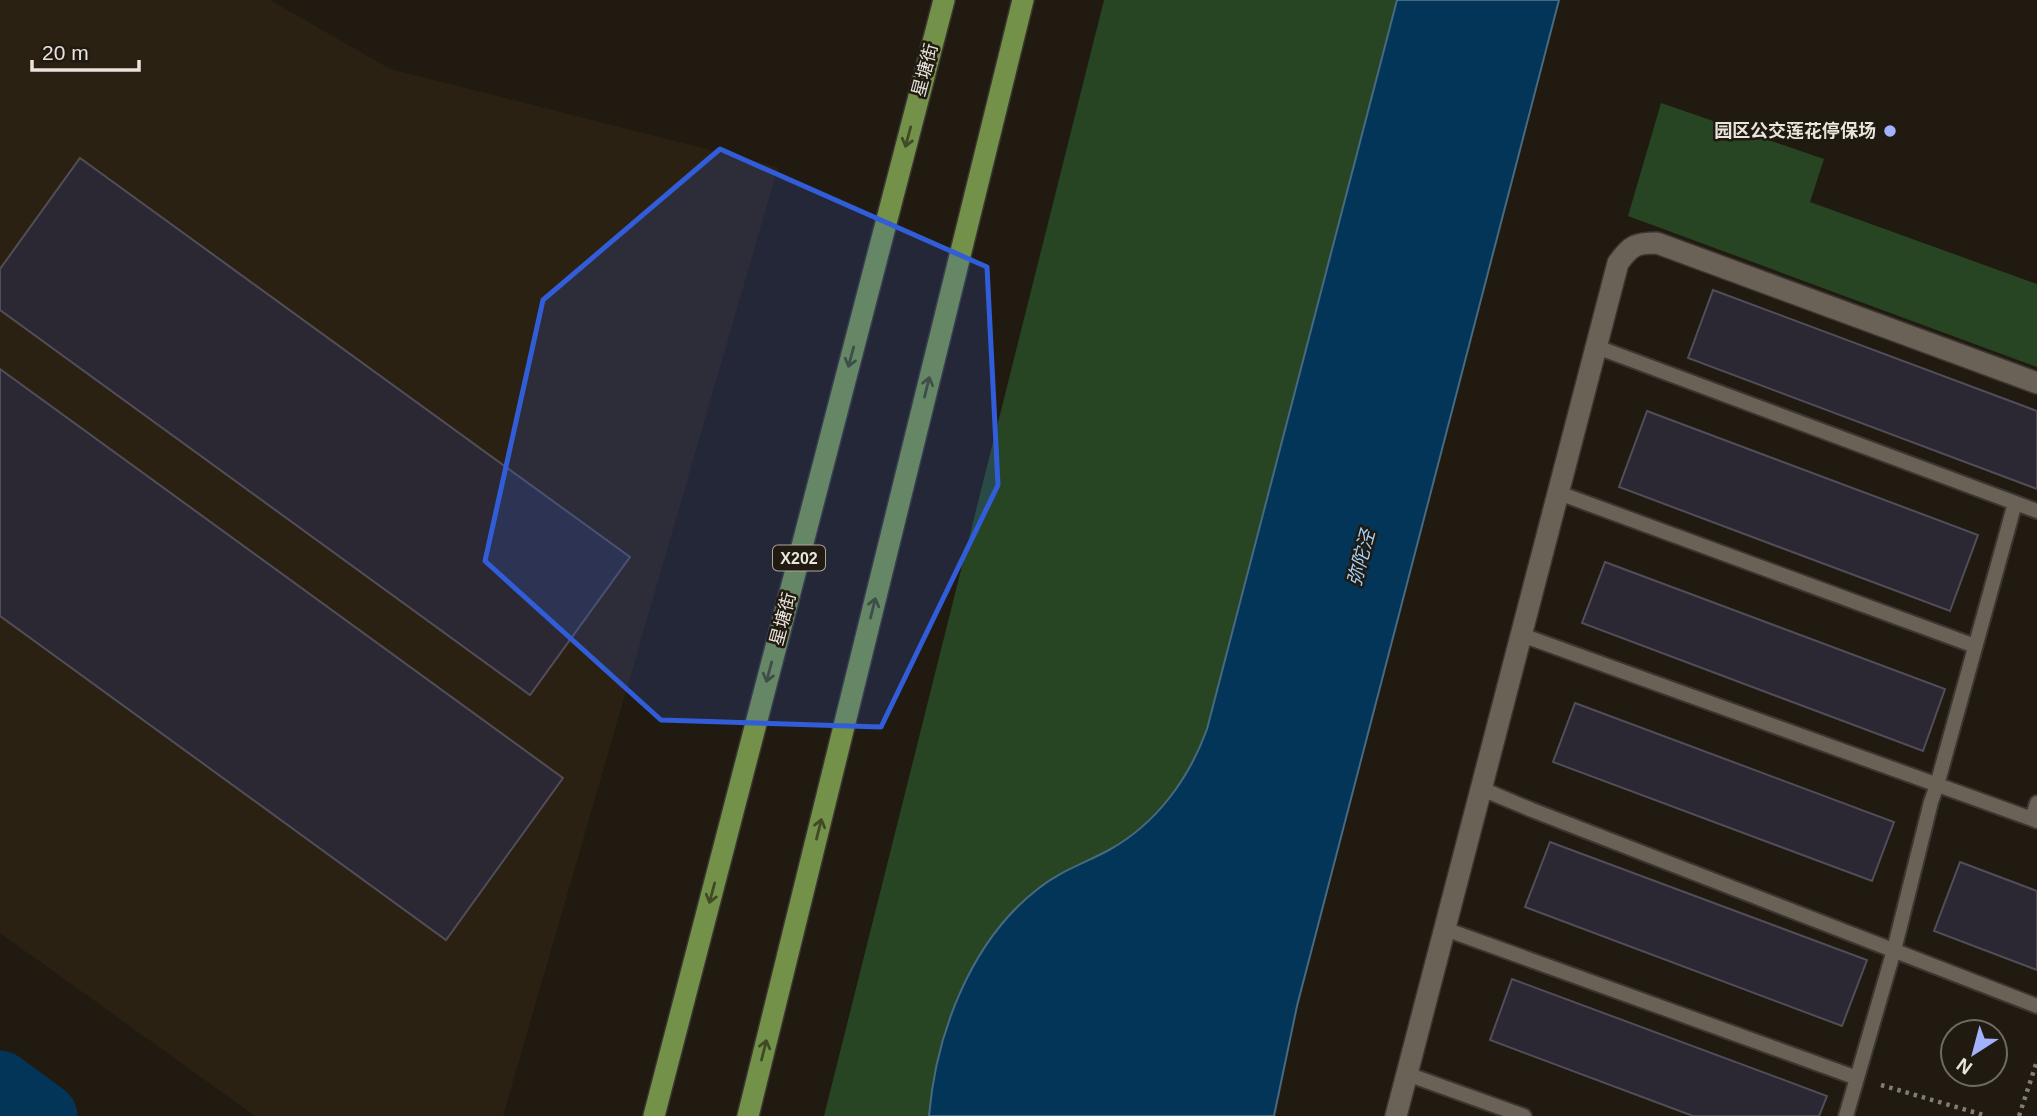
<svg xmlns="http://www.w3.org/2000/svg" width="2037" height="1116" font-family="Helvetica,'Noto Sans SC',sans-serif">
<rect width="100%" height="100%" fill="#201a10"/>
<path fill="#2b2112" d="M 0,0 L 270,0 L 390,69 L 778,167 L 503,1116 L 255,1116 L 0,933 Z"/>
<path fill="#274522" d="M 1104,0 L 1397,0 L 1207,729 C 1191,773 1163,817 1123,842 C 1106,853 1088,859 1070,868 C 1056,876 1035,891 1023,902 C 965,954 936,1041 929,1116 L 824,1116 Z
M 1661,103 L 1824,159 L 1810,202 L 2037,284 L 2037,367 L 1628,216 Z"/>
<path fill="#033558" stroke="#486a80" stroke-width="2" d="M 1397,0 L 1559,0 L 1297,1006 L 1274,1116 L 929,1116 C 936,1033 971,940 1039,888 C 1060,871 1085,863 1109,850 C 1156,824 1189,779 1207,729 Z"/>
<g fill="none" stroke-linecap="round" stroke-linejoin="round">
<path stroke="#033558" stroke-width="65" d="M 0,1083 L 45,1116"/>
</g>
<path fill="#2b2833" stroke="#514e5a" stroke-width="2" d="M 80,158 L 630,557 L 530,695 L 0,310 L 0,269 Z
M 1713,290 L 2037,411 L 2037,489 L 1688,358 Z
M 0,369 L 563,778 L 446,940 L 0,616 Z
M 1647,411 L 1978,535 L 1950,611 L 1619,487 Z
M 1605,562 L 1945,689 L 1923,751 L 1582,623 Z
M 1575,703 L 1894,822 L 1872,881 L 1553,762 Z
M 1550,842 L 1867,960 L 1842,1026 L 1525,907 Z
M 1960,862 L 2037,891 L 2037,970 L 1934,931 Z
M 1512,979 L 1827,1096 L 1819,1116 L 1693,1116 L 1490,1040 Z"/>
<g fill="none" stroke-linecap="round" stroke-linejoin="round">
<g stroke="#3b3631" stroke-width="18">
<path id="lane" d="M 1597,347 L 2037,511
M 1559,493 L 1975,646
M 1522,635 L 2032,819
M 1482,789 L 1532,810 L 2037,1006
M 2037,803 L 2032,819 L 2037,821
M 1445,929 L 1857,1078
M 1407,1074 L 1524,1116
M 1846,1116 L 1894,950 L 1931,802 L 1937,785 L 2015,503"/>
</g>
<g stroke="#3b3631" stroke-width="24">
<path id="street" d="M 1396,1116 L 1618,263 C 1631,245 1636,243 1657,243 L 2037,383"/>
</g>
<g stroke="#3b3631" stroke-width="24">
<path id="primary" d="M 654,1116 L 944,0
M 748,1116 L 1023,0"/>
</g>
<path stroke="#827d74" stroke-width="4.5" stroke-dasharray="3.5 5" stroke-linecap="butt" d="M 1881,1085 L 1987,1116
M 2019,1116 L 2037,1061"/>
<use href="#lane" stroke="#6a6257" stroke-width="14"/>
<use href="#street" stroke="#6a6257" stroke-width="21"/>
<use href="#primary" stroke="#739149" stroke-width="21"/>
</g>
<defs><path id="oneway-shaft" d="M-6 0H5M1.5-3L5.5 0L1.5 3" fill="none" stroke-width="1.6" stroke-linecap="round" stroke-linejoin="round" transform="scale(1.75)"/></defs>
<g stroke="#414a27">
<use href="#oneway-shaft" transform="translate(908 137) rotate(105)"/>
<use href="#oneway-shaft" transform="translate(851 357) rotate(105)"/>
<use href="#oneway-shaft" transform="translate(927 387) rotate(-76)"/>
<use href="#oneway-shaft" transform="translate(873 608) rotate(-76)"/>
<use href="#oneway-shaft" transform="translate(769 672) rotate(105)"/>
<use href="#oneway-shaft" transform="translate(819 829) rotate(-76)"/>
<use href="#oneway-shaft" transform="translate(712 893) rotate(105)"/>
<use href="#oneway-shaft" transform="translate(764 1050) rotate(-76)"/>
</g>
<path fill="#315dd8" fill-opacity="0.2" stroke="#315dd8" stroke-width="5" stroke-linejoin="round" d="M 720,149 L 987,267 L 998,485 L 881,727 L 661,720 L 485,561 L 543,300 Z"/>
<circle fill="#a2b2fd" stroke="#201a10" stroke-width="2.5" cx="1890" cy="131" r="7"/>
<g text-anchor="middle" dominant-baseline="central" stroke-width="5" stroke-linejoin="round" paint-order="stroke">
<rect fill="#201a10" stroke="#ada7a0" stroke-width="2" x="773" y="545.5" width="52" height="25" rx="5"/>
<g font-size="16" font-weight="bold" fill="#e9e4dd">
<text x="799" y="558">X202</text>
</g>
<g font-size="18" fill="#e9e4dd" stroke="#201a10">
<text transform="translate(925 70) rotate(-75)">星塘街</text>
<text transform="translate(783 619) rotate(-75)">星塘街</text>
</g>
<g font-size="18" font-weight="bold" fill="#e9e4dd" stroke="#201a10" text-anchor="end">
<text x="1876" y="131">园区公交莲花停保场</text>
</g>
<g font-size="19" font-style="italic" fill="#a0cff9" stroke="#201a10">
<text transform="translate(1361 558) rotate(-75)">弥陀泾</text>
</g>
</g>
<g transform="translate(1974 1053) rotate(216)"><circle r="33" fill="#201a10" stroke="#706b62" stroke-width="2"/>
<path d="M0-5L12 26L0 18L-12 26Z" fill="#a2b2fd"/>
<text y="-10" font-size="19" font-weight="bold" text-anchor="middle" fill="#e9e4dd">N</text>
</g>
<path d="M32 60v10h107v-10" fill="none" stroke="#e9e4dd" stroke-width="3.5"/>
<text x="42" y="60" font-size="21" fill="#e9e4dd" stroke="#201a10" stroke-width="5" paint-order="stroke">20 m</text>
</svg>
